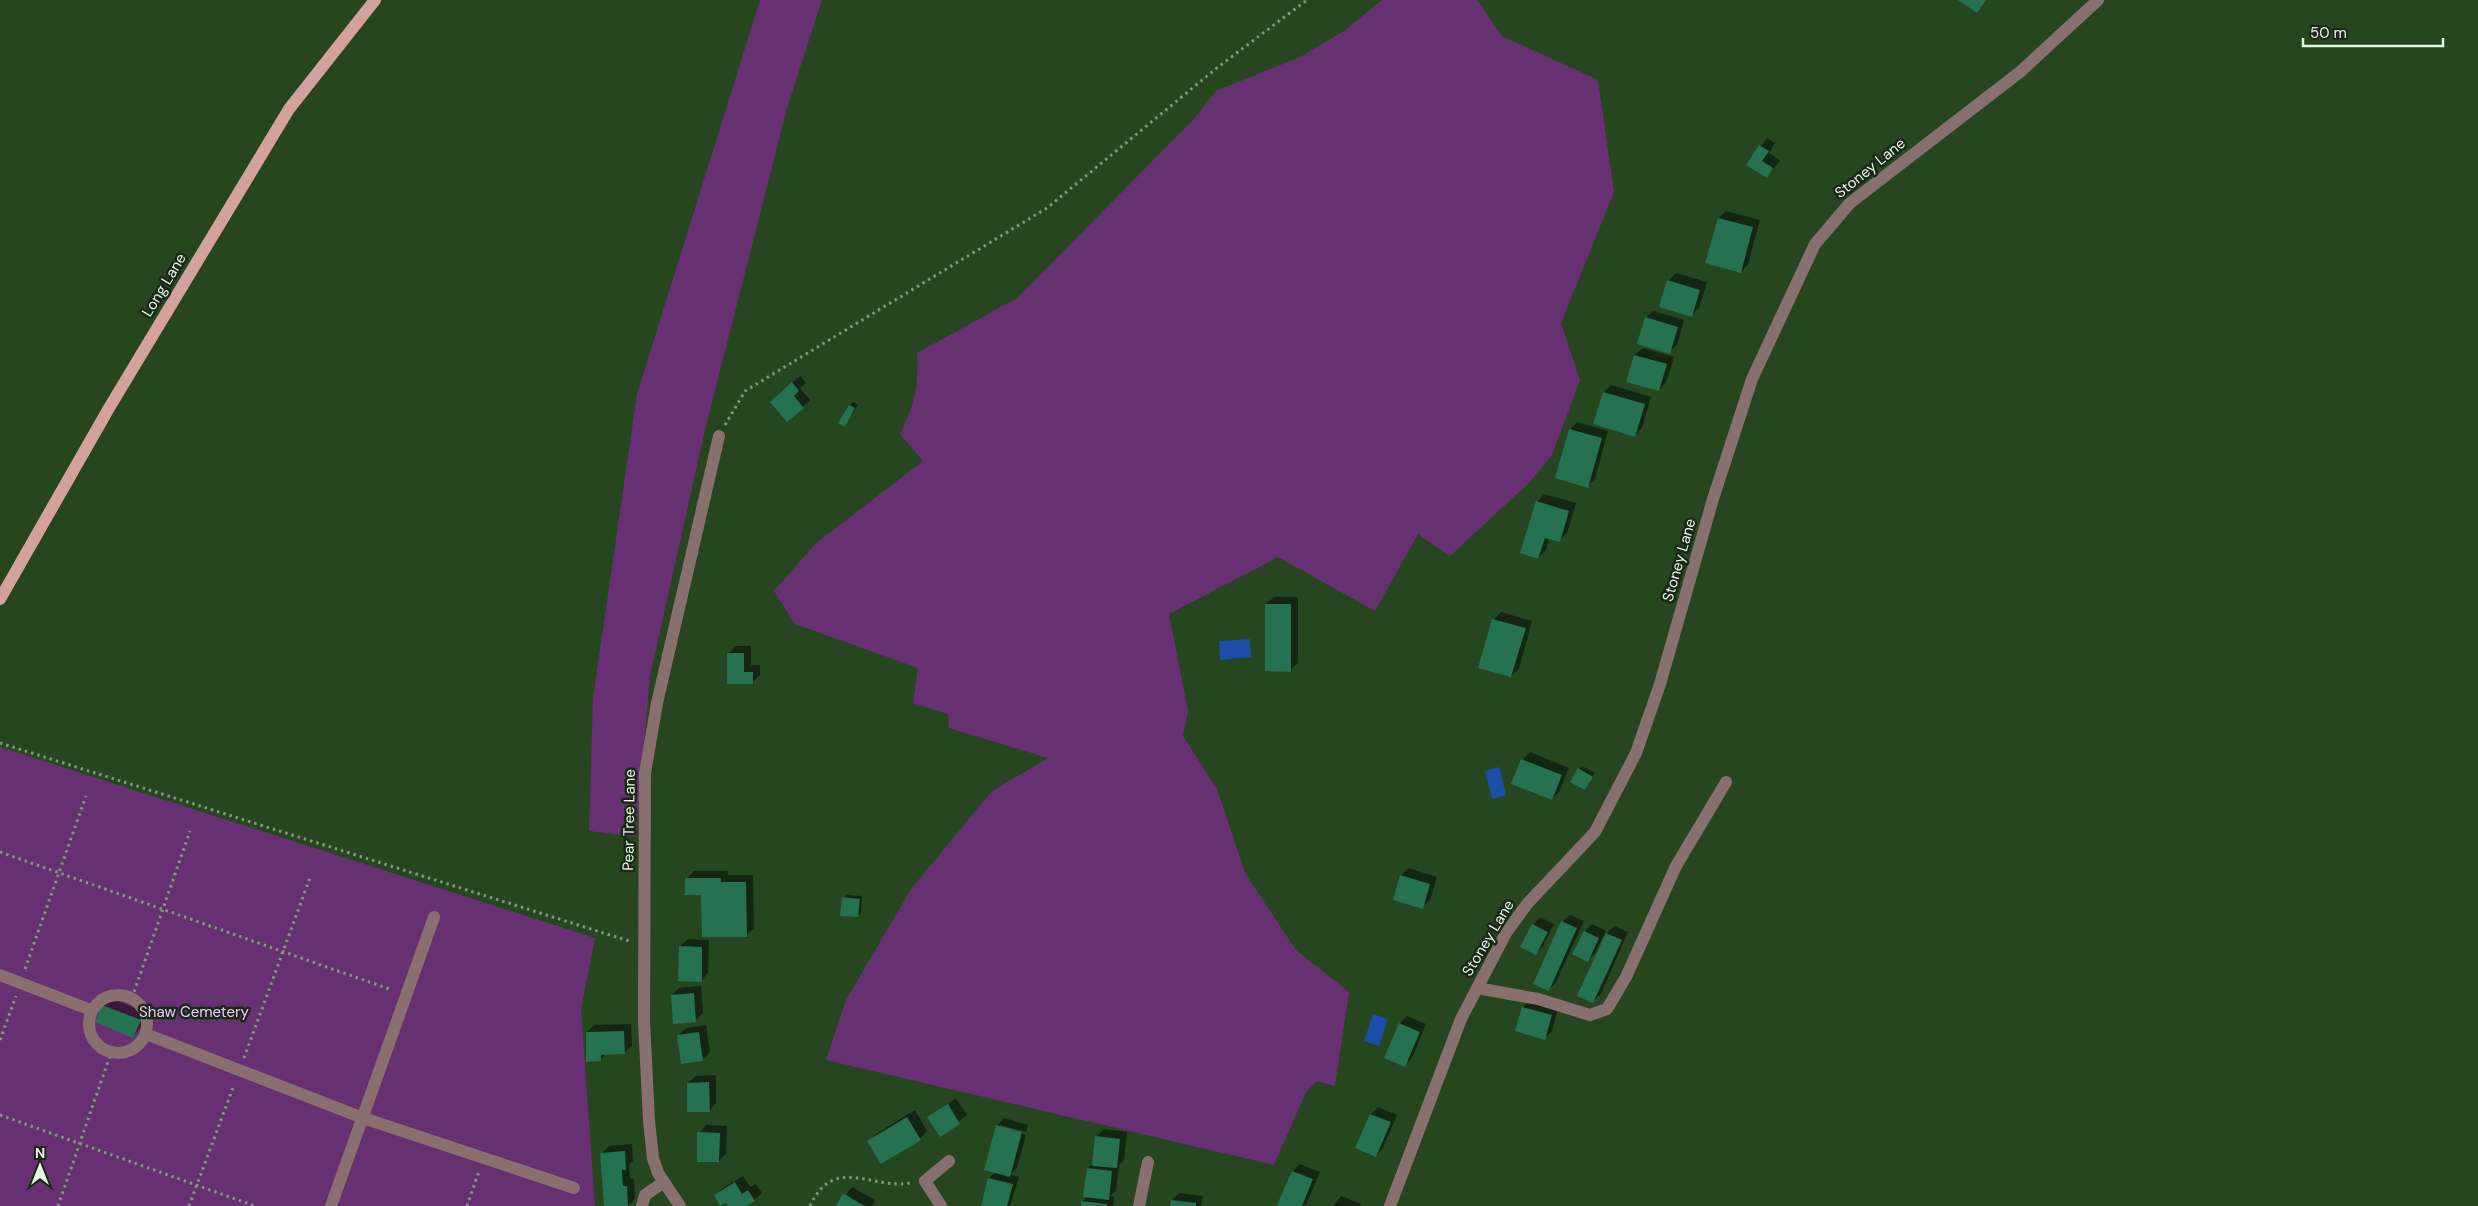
<svg xmlns="http://www.w3.org/2000/svg" width="2478" height="1206" font-family="'DM Sans',sans-serif">
<rect width="100%" height="100%" fill="#264620"/>
<path fill="#673072" d="M 760,0 L 822,0 L 787,108 L 705,430 L 650,676 L 636,837 L 589,831 L 593,698 L 637,394 Z
M 1382,0 L 1477,0 L 1502,36 L 1598,80 L 1614,192 L 1561,323 L 1580,380 L 1552,455 L 1529,483 L 1450,556 L 1418,534 L 1375,611 L 1278,557 L 1169,614 L 1188,711 L 1183,736 L 1217,789 L 1245,873 L 1296,950 L 1349,992 L 1335,1086 L 1317,1081 L 1306,1092 L 1274,1165 L 826,1060 L 846,1000 L 911,889 L 992,791 L 1048,758 L 949,728 L 948,714 L 913,703 L 918,668 L 795,624 L 774,591 L 815,544 L 923,461 L 900,434 C 915,403 919,388 917,353 L 1017,298 L 1194,119 L 1216,91 L 1300,57 L 1344,31 Z
M 0,747 L 595,938 L 581,1009 L 595,1206 L 0,1206 Z"/>
<path fill="#1a4ea8" d="M 1250,639 L 1251,657 L 1220,660 L 1219,641 Z
M 1499,767 L 1506,795 L 1492,799 L 1485,771 Z
M 1373,1014 L 1388,1019 L 1379,1046 L 1364,1041 Z"/>
<path fill="#0007" d="M 1767,138 L 1775,143 L 1769,153 L 1780,161 L 1766,177 L 1748,164 Z
M 1726,211 L 1760,220 L 1748,264 L 1741,272 L 1707,262 L 1719,218 Z
M 1676,273 L 1707,282 L 1699,308 L 1692,315 L 1668,281 Z
M 1653,311 L 1684,320 L 1677,345 L 1669,353 L 1646,318 Z
M 1643,348 L 1674,357 L 1666,382 L 1659,390 L 1628,381 L 1635,355 Z
M 800,376 L 806,383 L 800,388 L 810,400 L 803,407 L 779,394 Z
M 1611,385 L 1651,397 L 1642,428 L 1634,436 L 1594,424 L 1604,392 Z
M 853,402 L 858,405 L 845,425 L 850,405 Z
M 1577,422 L 1608,431 L 1595,479 L 1587,486 L 1570,430 Z
M 1544,494 L 1576,503 L 1567,533 L 1559,541 L 1549,538 L 1546,550 L 1538,558 L 1537,502 Z
M 1274,597 L 1298,597 L 1298,663 L 1290,670 L 1266,604 Z
M 1501,612 L 1532,621 L 1519,669 L 1511,676 L 1480,667 L 1494,619 Z
M 736,646 L 751,646 L 751,665 L 760,665 L 760,675 L 752,682 L 728,654 Z
M 1530,752 L 1569,768 L 1559,792 L 1552,799 L 1522,760 Z
M 1582,766 L 1595,773 L 1585,789 L 1579,769 Z
M 1408,868 L 1437,877 L 1430,900 L 1422,907 L 1401,876 Z
M 694,871 L 728,871 L 728,875 L 753,875 L 754,928 L 746,936 L 687,879 Z
M 847,895 L 862,896 L 861,913 L 857,916 L 843,898 Z
M 1570,915 L 1584,921 L 1556,982 L 1549,990 L 1562,922 Z
M 1540,917 L 1554,924 L 1543,946 L 1536,954 L 1533,925 Z
M 1592,924 L 1606,931 L 1595,953 L 1587,960 L 1585,931 Z
M 1614,926 L 1628,932 L 1601,994 L 1593,1001 L 1604,936 Z
M 688,939 L 709,940 L 708,973 L 701,981 L 680,946 Z
M 701,986 L 703,1013 L 696,1020 L 672,995 L 679,988 Z
M 111,998 L 147,1013 L 140,1029 L 133,1036 L 97,1022 L 103,1005 Z
M 1530,1000 L 1558,1008 L 1552,1031 L 1544,1038 L 1523,1007 Z
M 1407,1016 L 1426,1024 L 1412,1058 L 1405,1065 L 1400,1024 Z
M 631,1024 L 632,1046 L 624,1053 L 607,1053 L 600,1060 L 587,1032 L 594,1025 Z
M 706,1025 L 710,1052 L 702,1060 L 679,1035 L 686,1028 Z
M 716,1075 L 716,1103 L 709,1111 L 688,1083 L 696,1076 Z
M 956,1098 L 967,1115 L 940,1135 L 929,1118 Z
M 1378,1107 L 1397,1115 L 1383,1148 L 1376,1156 L 1371,1114 Z
M 915,1110 L 927,1131 L 920,1139 L 869,1141 L 876,1134 Z
M 1004,1118 L 1028,1125 L 1026,1132 L 1000,1125 L 1000,1128 L 1026,1135 L 1017,1168 L 1010,1174 L 1019,1177 L 1010,1206 L 985,1206 L 989,1178 L 996,1172 L 997,1126 Z
M 706,1125 L 727,1126 L 726,1153 L 719,1161 L 699,1133 Z
M 1104,1129 L 1127,1132 L 1124,1160 L 1119,1165 L 1116,1191 L 1110,1196 L 1114,1197 L 1113,1206 L 1082,1206 L 1083,1201 L 1088,1196 L 1088,1168 L 1093,1163 L 1096,1137 Z
M 632,1144 L 633,1161 L 629,1165 L 630,1179 L 634,1179 L 635,1199 L 628,1206 L 606,1206 L 602,1153 L 609,1146 Z
M 1300,1164 L 1320,1172 L 1306,1205 L 1279,1205 L 1293,1171 Z
M 743,1176 L 750,1187 L 756,1184 L 762,1193 L 754,1200 L 745,1206 L 729,1206 L 726,1202 L 715,1195 L 723,1188 Z
M 852,1187 L 875,1200 L 872,1206 L 837,1206 Z
M 1179,1193 L 1203,1196 L 1201,1206 L 1171,1206 L 1172,1200 Z
M 1341,1196 L 1361,1204 L 1360,1206 L 1333,1206 Z"/>
<path fill="#247250" d="M 1958,0 L 1986,0 L 1977,13 Z
M 1759,145 L 1769,151 L 1762,161 L 1773,168 L 1767,178 L 1746,165 Z
M 1718,218 L 1753,227 L 1741,273 L 1705,263 Z
M 1667,280 L 1700,290 L 1692,317 L 1659,307 Z
M 1645,317 L 1678,327 L 1670,354 L 1637,344 Z
M 1634,355 L 1667,364 L 1659,391 L 1626,382 Z
M 792,382 L 799,391 L 794,396 L 804,408 L 787,422 L 770,402 Z
M 1603,392 L 1645,404 L 1635,437 L 1593,424 Z
M 849,405 L 855,408 L 845,427 L 838,423 Z
M 1569,429 L 1602,438 L 1588,488 L 1555,478 Z
M 1536,501 L 1569,511 L 1560,542 L 1545,538 L 1538,559 L 1520,553 Z
M 1265,604 L 1291,604 L 1291,672 L 1265,671 Z
M 1492,619 L 1526,628 L 1511,677 L 1478,668 Z
M 727,653 L 744,653 L 744,672 L 753,672 L 753,684 L 727,684 Z
M 1521,759 L 1562,775 L 1552,800 L 1511,784 Z
M 1578,768 L 1593,777 L 1585,790 L 1570,782 Z
M 1400,875 L 1430,884 L 1423,909 L 1393,900 Z
M 685,878 L 721,878 L 721,882 L 746,882 L 747,937 L 702,937 L 701,895 L 685,895 Z
M 842,897 L 860,899 L 858,917 L 840,916 Z
M 1561,921 L 1577,928 L 1549,991 L 1533,984 Z
M 1532,924 L 1548,932 L 1536,955 L 1520,947 Z
M 1584,931 L 1599,938 L 1588,962 L 1572,954 Z
M 1606,933 L 1622,940 L 1593,1003 L 1577,996 Z
M 679,946 L 702,947 L 702,982 L 678,981 Z
M 694,993 L 696,1022 L 673,1024 L 671,995 Z
M 102,1005 L 141,1020 L 133,1038 L 95,1022 Z
M 1522,1007 L 1552,1015 L 1545,1040 L 1515,1031 Z
M 1399,1023 L 1420,1032 L 1405,1067 L 1384,1058 Z
M 624,1031 L 625,1054 L 601,1055 L 601,1061 L 586,1062 L 586,1032 Z
M 699,1032 L 703,1061 L 681,1064 L 677,1035 Z
M 709,1082 L 710,1112 L 687,1112 L 687,1083 Z
M 948,1104 L 960,1124 L 940,1137 L 927,1117 Z
M 1370,1114 L 1391,1122 L 1376,1157 L 1355,1148 Z
M 907,1117 L 921,1140 L 881,1164 L 867,1141 Z
M 996,1125 L 1022,1132 L 1010,1177 L 984,1170 Z
M 697,1132 L 720,1133 L 719,1162 L 697,1162 Z
M 1095,1136 L 1120,1139 L 1117,1168 L 1092,1166 Z
M 625,1151 L 626,1170 L 622,1170 L 623,1186 L 627,1186 L 628,1206 L 604,1206 L 600,1153 Z
M 1087,1168 L 1112,1171 L 1109,1200 L 1083,1197 Z
M 1292,1171 L 1313,1179 L 1302,1206 L 1279,1206 L 1277,1205 Z
M 988,1178 L 1013,1184 L 1007,1206 L 981,1206 Z
M 735,1182 L 742,1194 L 748,1190 L 755,1201 L 747,1206 L 728,1206 L 726,1203 L 720,1206 L 714,1195 Z
M 843,1193 L 856,1201 L 865,1206 L 836,1206 Z
M 1171,1200 L 1196,1203 L 1196,1206 L 1170,1206 Z
M 1081,1201 L 1107,1204 L 1107,1206 L 1081,1206 Z"/>
<g fill="none" stroke-linecap="round" stroke-linejoin="round">
<path stroke="#7f9a7b" stroke-width="3" stroke-dasharray="2.5 4" stroke-linecap="butt" d="M 725,425 L 745,391 L 1047,208 L 1218,67 L 1307,0
M 0,743 L 629,941
M 0,852 L 392,990
M 25,969 L 86,796
M 132,998 L 190,831
M 0,1040 L 16,996
M 244,1058 L 311,875
M 0,1115 L 255,1206
M 58,1206 L 111,1053
M 189,1206 L 234,1085
M 467,1206 L 479,1171
M 810,1206 C 834,1154 872,1190 910,1183"/>
<path stroke="#89706f" stroke-width="12" d="M 0,975 L 91,1010
M 1477,988 L 1538,999 L 1590,1015 L 1607,1009 L 1626,977 L 1676,866 L 1726,782
M89 1024a29 29 0 1 1 58 0a29 29 0 1 1-58 0Z
M 146,1034 L 363,1118 L 574,1188
M 331,1206 L 434,917
M 642,1206 L 645,1195 L 664,1182
M 680,1206 L 658,1173 L 653,1158 L 649,1121 L 644,1021 L 645,773 L 657,703 L 719,436
M 941,1206 L 925,1181 L 949,1161
M 1139,1206 L 1148,1162
M 1390,1206 L 1461,1019 L 1506,933 L 1527,904 L 1595,832 L 1636,753 L 1660,684 L 1713,499 L 1752,379 L 1815,244 L 1850,203 L 2020,72 L 2098,0"/>
<path stroke="#d4a19f" stroke-width="12" d="M 0,599 L 109,408 L 289,109 L 375,0"/>
</g>
<g text-anchor="middle" dominant-baseline="central" stroke-width="5" stroke-linejoin="round" paint-order="stroke">
<g font-size="15" fill="#e6fae3" stroke="#1a2817">
<text transform="translate(1870 168) rotate(-39)">Stoney Lane</text>
<text transform="translate(164 285) rotate(-59)">Long Lane</text>
<text transform="translate(1679 560) rotate(-74)">Stoney Lane</text>
<text transform="translate(629 820) rotate(-89)">Pear Tree Lane</text>
<text transform="translate(1488 938) rotate(-59)">Stoney Lane</text>
</g>
<g font-size="15" fill="#f1cbf9" stroke="#1a2817">
<text x="194" y="1012">Shaw Cemetery</text>
</g>
</g>
<g transform="translate(40 1166)" stroke="#1a2817" stroke-width="4" paint-order="stroke">
<path d="M0-4L9 19L0 12L-9 19Z" fill="#e6fae3"/>
<text y="-8" font-size="14" font-weight="bold" text-anchor="middle" fill="#e6fae3">N</text>
</g>
<path d="M2303 38v8h140v-8" fill="none" stroke="#e6fae3" stroke-width="2.5"/>
<text x="2310" y="38" font-size="15" fill="#e6fae3" stroke="#1a2817" stroke-width="4" paint-order="stroke">50 m</text>
</svg>
